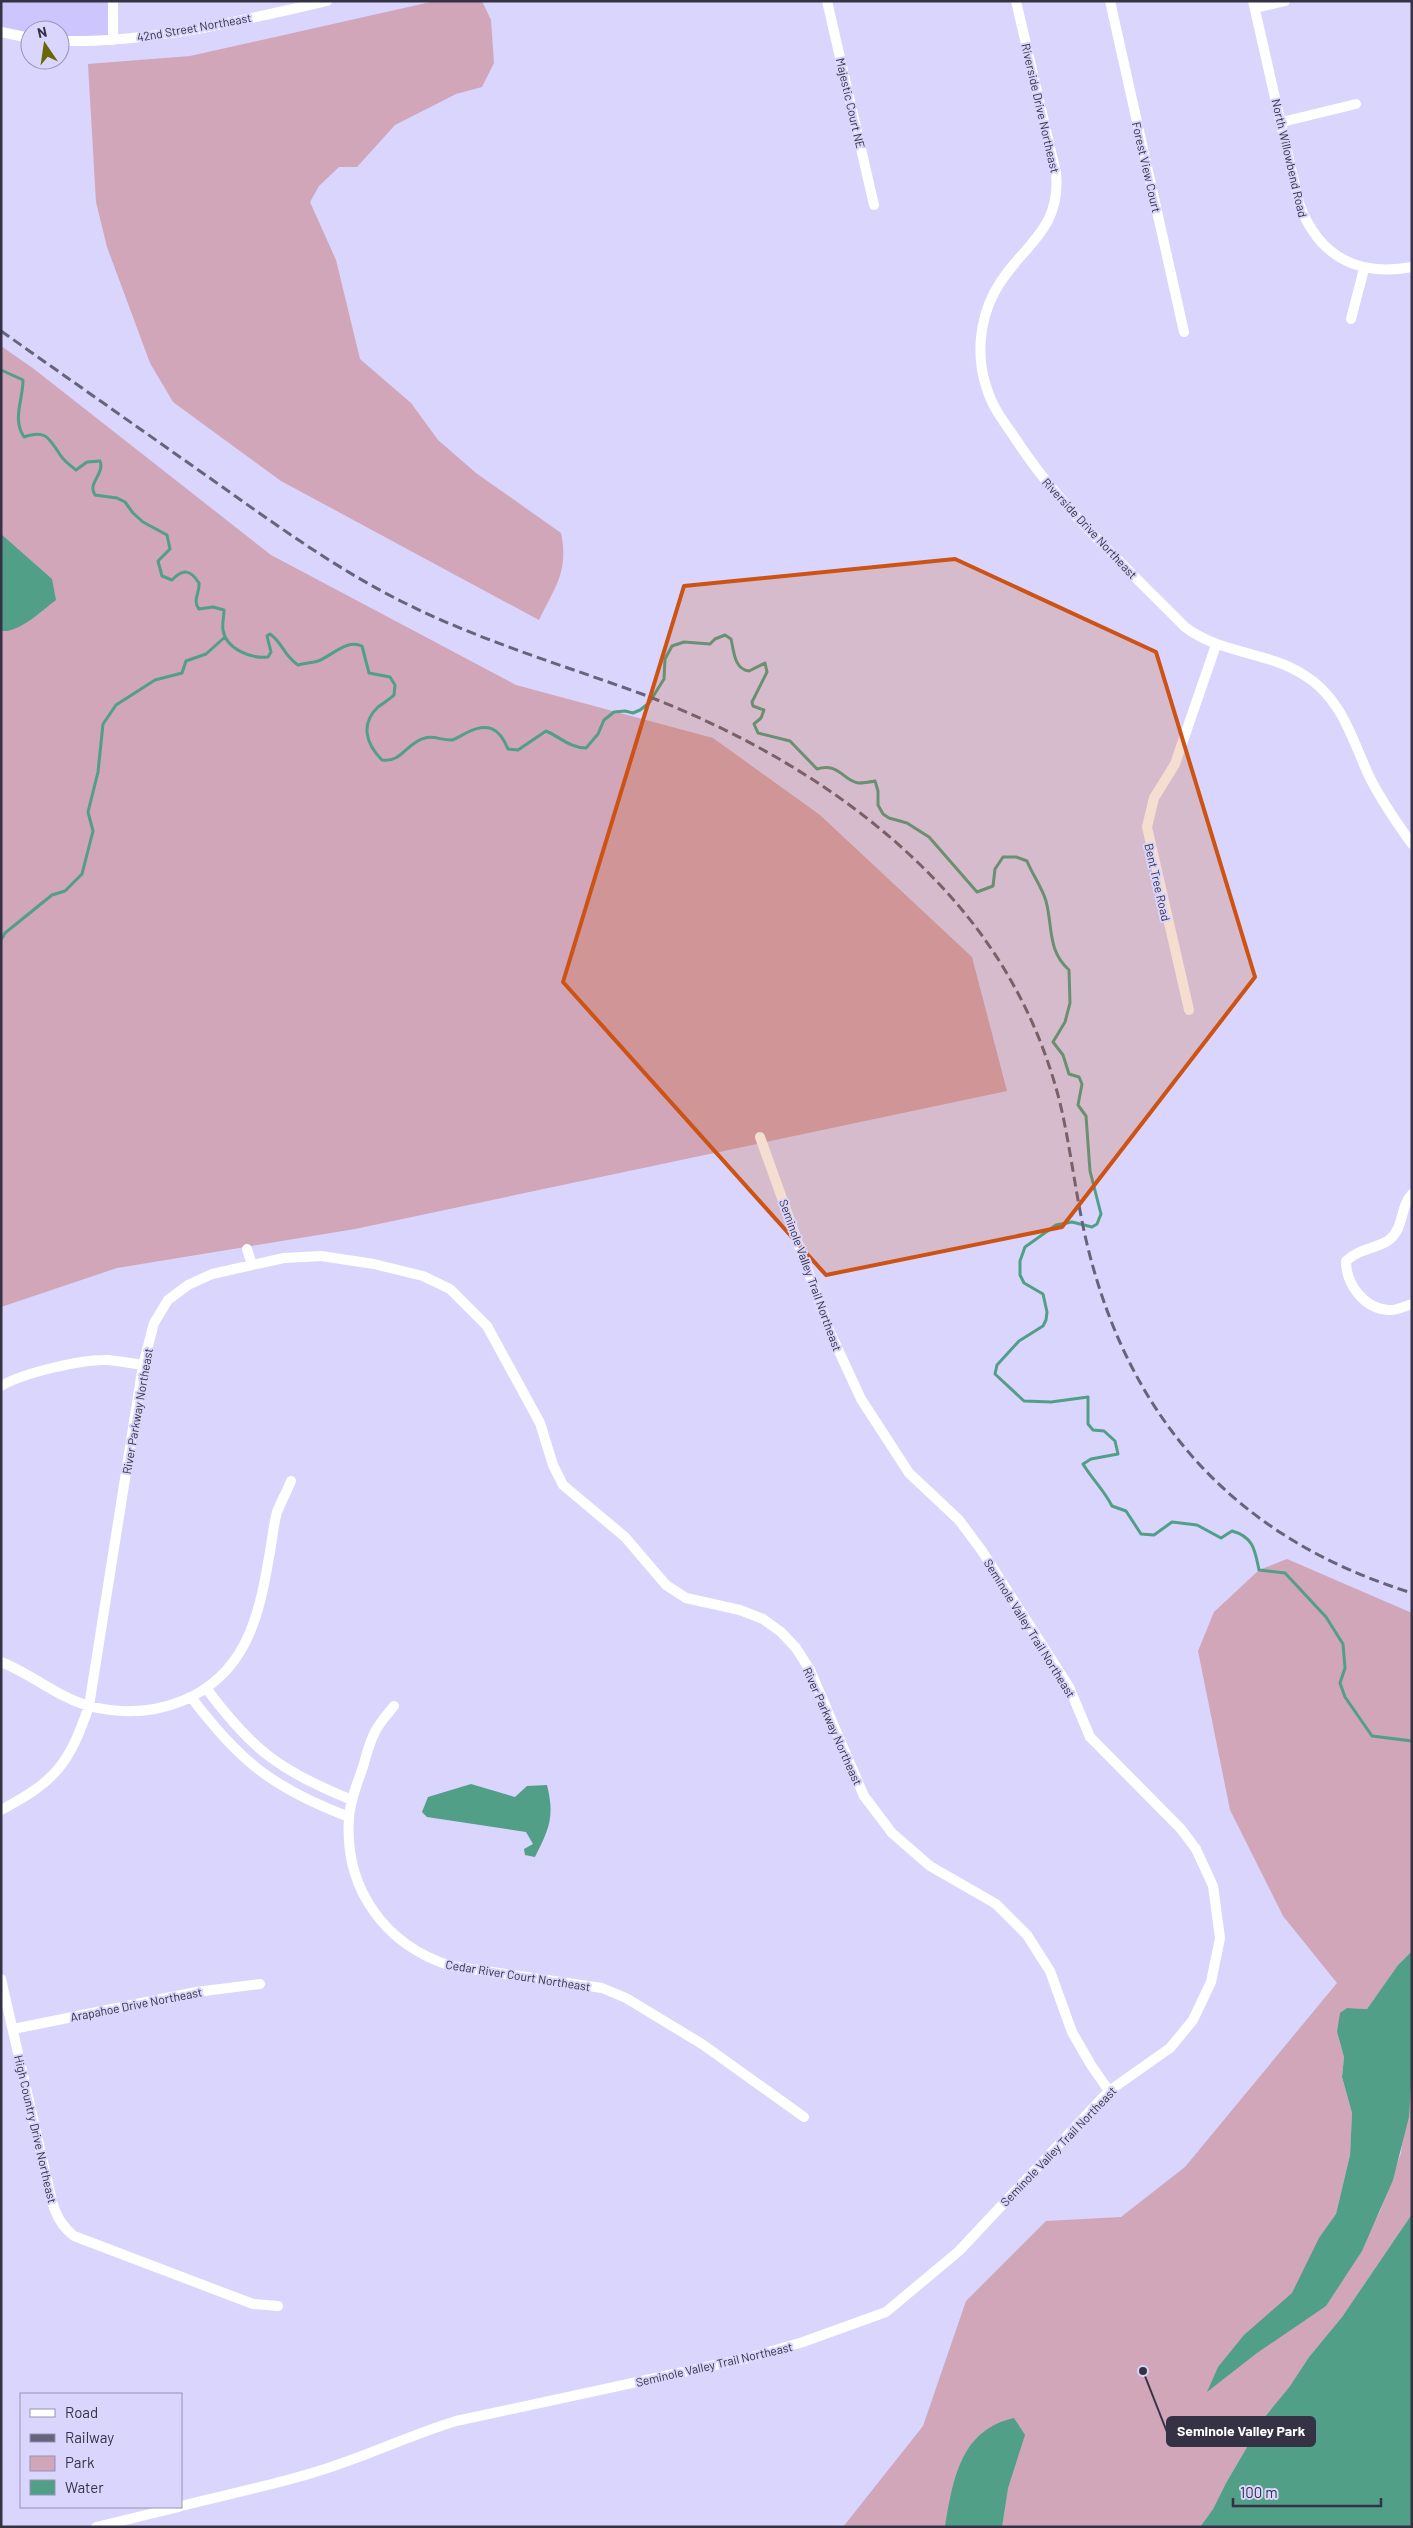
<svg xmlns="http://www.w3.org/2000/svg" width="1413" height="2528" font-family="Barlow,sans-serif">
<rect width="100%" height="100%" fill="#d9d5fc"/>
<path fill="#cdc6fe" d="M 1,1 L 113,1 L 113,40 L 60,41 L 60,30 L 30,30 L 30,38 L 1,32 Z"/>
<path fill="#d0a6b8" d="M 435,1 L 482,1 L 491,20 L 494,63 L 482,87 L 456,94 L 395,125 L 357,167 L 339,167 L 319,186 L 310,202 L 336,260 L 360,359 L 411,403 L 438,440 L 476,473 L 561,533 C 569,571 555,587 539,620 L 281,481 L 173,402 L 150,363 L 107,247 L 96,202 L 88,64 L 190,56 Z
M 1,346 L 34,369 L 271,555 L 516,685 L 713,738 L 820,815 L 972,957 L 1007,1091 L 355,1229 L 117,1268 L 1,1307 Z
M 1287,1559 L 1412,1613 L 1412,1951 L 1398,1965 L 1367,2009 L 1347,2008 L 1337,2032 L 1344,2057 L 1342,2077 L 1352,2113 L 1350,2155 L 1336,2214 L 1313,2251 L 1366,2239 L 1380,2211 L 1401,2153 L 1412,2069 L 1412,2214 L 1342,2317 L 1309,2357 L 1290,2386 L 1264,2418 L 1226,2483 L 1213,2509 L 1200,2527 L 843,2527 L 923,2426 L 966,2301 L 1046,2221 L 1121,2217 L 1185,2167 L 1337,1983 L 1283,1916 L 1230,1810 L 1198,1651 L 1214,1612 L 1259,1570 Z"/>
<path fill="#519f87" d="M 1,534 L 52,579 L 56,600 C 42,610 20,633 1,631 Z
M 471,1784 L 515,1797 L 527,1786 L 547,1785 C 555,1817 549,1829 535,1857 L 525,1855 L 524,1849 L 533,1844 L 526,1832 L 427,1817 L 422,1812 L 428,1797 Z
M 1412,1951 L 1412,2069 L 1409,2117 L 1393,2180 L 1362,2251 L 1326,2306 L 1257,2353 L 1207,2392 L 1218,2367 L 1244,2335 L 1292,2293 L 1319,2238 L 1336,2214 L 1350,2155 L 1352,2113 L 1342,2077 L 1344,2057 L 1337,2032 L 1340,2013 L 1347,2008 L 1367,2009 L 1398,1965 Z
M 1412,2214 L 1412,2527 L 1200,2527 L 1213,2509 L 1226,2483 L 1264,2418 L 1290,2386 L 1309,2357 L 1342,2317 Z
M 1014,2418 L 1025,2435 L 1008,2488 L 1002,2527 L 945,2527 C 953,2480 960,2430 1014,2418 Z"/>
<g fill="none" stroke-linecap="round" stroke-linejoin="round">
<path stroke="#519f87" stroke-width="3" d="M 1,370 L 23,380 C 23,400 12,419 24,437 C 47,429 49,439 61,456 C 64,461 71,466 76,470 L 87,462 L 100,461 C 105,474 87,483 95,495 L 117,498 L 125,502 L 133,513 L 143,522 L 167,535 L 170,549 L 158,561 L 162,576 L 172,580 C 183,569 190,569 199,583 C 200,593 192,600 199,609 L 213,607 L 224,610 C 224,616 222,624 223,630 C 226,649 251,659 268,657 L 271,652 L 267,636 L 270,634 C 283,643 283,655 298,665 C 305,663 312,663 318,661 C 332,656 346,639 362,646 L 369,673 L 390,677 L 395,685 L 394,695 C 389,700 383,703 378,707 C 360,724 366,744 382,760 C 402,763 407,742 425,738 C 434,735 443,741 452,740 C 456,739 462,735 466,733 C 487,722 499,727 508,749 L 518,750 L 546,731 C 560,737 570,748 586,748 L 598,734 L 604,720 L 614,712 L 625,711 L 633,713 L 640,710 L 649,703 L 664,679 L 665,659 L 672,646 L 684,642 L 710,644 L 715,639 L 725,635 L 731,639 C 734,651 734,669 749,671 L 765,663 L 767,672 L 752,702 L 753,706 L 764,710 L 761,718 L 754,724 L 758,733 L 790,741 L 817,769 C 838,762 844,781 858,783 C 863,783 870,782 875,781 L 878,791 L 878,805 L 883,814 L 889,818 L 907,823 L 929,837 L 977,892 L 993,886 L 995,869 L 1003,857 L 1016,857 L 1027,861 C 1032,874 1042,887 1046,901 C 1053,927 1047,950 1069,970 L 1070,1003 L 1065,1022 L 1053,1042 L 1063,1055 L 1069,1074 L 1079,1077 L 1082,1084 L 1078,1105 L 1086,1116 L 1090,1171 L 1101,1214 L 1097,1224 L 1092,1227 L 1072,1222 L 1056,1225 L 1025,1247 L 1020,1261 L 1020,1275 L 1024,1283 L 1043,1294 L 1047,1312 L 1046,1320 L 1043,1326 L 1019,1341 L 997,1365 L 995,1374 L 1024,1401 L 1051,1402 L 1088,1397 L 1088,1424 L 1093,1430 L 1104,1431 L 1115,1441 L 1118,1454 L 1091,1459 L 1083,1464 C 1092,1479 1104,1490 1112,1506 L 1126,1511 L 1141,1534 L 1154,1535 L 1172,1522 L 1197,1525 L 1221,1538 L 1232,1531 C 1254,1537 1255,1551 1259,1570 L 1285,1573 L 1326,1617 L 1343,1644 L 1345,1668 L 1340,1683 L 1345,1697 L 1372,1736 L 1412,1741
M 1,940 L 5,933 L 52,895 L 65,891 L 82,874 L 93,831 L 88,812 L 98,772 L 103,724 L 116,705 L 155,680 L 182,673 L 186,661 L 206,654 L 225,637"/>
<path stroke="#fff" stroke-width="10" d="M 113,1 L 113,40
M 827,1 L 874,205
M 1016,1 L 1056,173 C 1062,233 1017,248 994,293 C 979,322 976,358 987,389 C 992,406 1003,421 1013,435 C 1059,507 1125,566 1185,627 C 1220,654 1267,651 1304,675 C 1342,698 1352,739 1369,776 C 1381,800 1396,822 1412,844
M 1110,1 L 1184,332
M 1253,1 L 1299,203 C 1318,256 1357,277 1412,267
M 1255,8 L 1285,1
M 1,32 L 30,38
M 60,41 C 151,43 240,21 327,1
M 1282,122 L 1356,104
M 1351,319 L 1364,269
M 1189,1010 L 1147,827 L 1154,798 L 1175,764 L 1216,645
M 1412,1194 C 1400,1206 1404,1229 1389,1240 C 1374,1250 1362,1247 1346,1261 C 1346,1284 1364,1309 1389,1310 C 1396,1311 1405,1306 1412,1304
M 247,1249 L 252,1265
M 1,1386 C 23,1373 82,1359 108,1360 C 119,1361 131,1363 143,1365
M 1,1662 C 32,1674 57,1697 89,1706 C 120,1714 152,1713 182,1701 C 245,1675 259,1618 269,1557 C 272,1543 273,1526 277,1512 C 281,1502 287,1491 291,1481
M 206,1688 C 252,1750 280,1771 352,1800
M 191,1697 C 240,1762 273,1788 349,1817
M 394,1706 C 387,1715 378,1724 374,1734 C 369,1744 366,1756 363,1767 C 357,1784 350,1801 349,1818 C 344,1889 385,1945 451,1966 L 602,1988 L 626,1998 L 702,2044 L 804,2117
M 1,1810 C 56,1781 69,1764 89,1706 L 143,1365 L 154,1323 L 168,1300 L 188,1285 L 212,1274 L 284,1258 L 321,1256 L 374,1264 L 423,1276 L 450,1289 L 487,1326 L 540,1423 L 553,1465 L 563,1485 L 625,1537 L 666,1585 L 686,1598 L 740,1610 L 763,1619 L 781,1632 L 796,1648 L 810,1670 L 864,1796 L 892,1833 L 930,1866 L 996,1904 L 1027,1935 L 1050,1971 L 1072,2032 L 1091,2065 L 1109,2091
M 1,1979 L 53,2205 C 58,2219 63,2227 74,2236 L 253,2304 L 278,2306
M 13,2029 L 196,1992 L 260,1984
M 181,2506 C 225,2495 269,2486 312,2473 C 361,2459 407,2436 456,2421 L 748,2358 L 803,2342 L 886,2312 L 959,2251 L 1109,2091 L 1170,2048 L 1193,2020 L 1211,1982 L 1220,1938 L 1213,1886 L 1196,1849 L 1181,1829 L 1090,1737 L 1069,1687 L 982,1551 L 959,1520 L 909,1473 L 861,1399 L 830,1332 L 760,1137
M 96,2527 L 179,2507"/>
<path stroke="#66637c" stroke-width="3" stroke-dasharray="10 5" stroke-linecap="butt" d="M 1,331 C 72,381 143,431 214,481 C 272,522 328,563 391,596 C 471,638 557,663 642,694 C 763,740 880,811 963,911 C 1012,970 1047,1042 1063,1116 C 1072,1159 1077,1202 1087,1244 C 1130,1422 1237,1539 1412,1593"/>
</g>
<path fill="#cd5315" fill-opacity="0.2" stroke="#cd5315" stroke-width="4" stroke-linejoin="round" d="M 955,559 L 1156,652 L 1255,977 L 1062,1227 L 826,1275 L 563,982 L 684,586 Z"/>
<g text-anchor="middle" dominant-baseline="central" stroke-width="4" stroke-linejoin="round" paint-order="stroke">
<g font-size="12" fill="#353245" stroke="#d9d5fc">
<text transform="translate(194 27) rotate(-10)">42nd Street Northeast</text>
<text transform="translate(851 103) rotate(77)">Majestic Court NE</text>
<text transform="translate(1041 108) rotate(77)">Riverside Drive Northeast</text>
<text transform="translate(1290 158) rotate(77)">North Willowbend Road</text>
<text transform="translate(1147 167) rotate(77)">Forest View Court</text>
<text transform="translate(1090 528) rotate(47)">Riverside Drive Northeast</text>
<text transform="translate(1158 882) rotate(77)">Bent Tree Road</text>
<text transform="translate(811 1275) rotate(70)">Seminole Valley Trail Northeast</text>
<text transform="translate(137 1411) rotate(-80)">River Parkway Northeast</text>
<text transform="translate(1030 1628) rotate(58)">Seminole Valley Trail Northeast</text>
<text transform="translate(833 1726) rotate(66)">River Parkway Northeast</text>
<text transform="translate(518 1975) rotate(9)">Cedar River Court Northeast</text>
<text transform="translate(136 2004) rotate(-11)">Arapahoe Drive Northeast</text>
<text transform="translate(36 2129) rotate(77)">High Country Drive Northeast</text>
<text transform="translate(1058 2146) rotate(-46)">Seminole Valley Trail Northeast</text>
<text transform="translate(714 2364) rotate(-13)">Seminole Valley Trail Northeast</text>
</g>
</g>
<path fill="none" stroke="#353245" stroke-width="2" d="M1143 2371L1167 2432"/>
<circle fill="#353245" stroke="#d9d5fc" stroke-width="2" cx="1143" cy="2371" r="5"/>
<rect fill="#353245" stroke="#353245" stroke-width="2" x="1167" y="2417" width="148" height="29" rx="5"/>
<g font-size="14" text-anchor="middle" font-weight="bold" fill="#fff">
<text x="1241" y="2436">Seminole Valley Park</text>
</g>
<rect width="1413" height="2528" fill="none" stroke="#353245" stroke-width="5"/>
<rect x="20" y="2393" width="162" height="115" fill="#d9d5fc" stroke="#9794b3"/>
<rect x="30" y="2409" width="25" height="8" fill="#ffffff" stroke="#9794b3"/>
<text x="65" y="2418" font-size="15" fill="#353245">Road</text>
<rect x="30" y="2434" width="25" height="8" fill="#66637c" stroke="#9794b3"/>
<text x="65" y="2443" font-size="15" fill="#353245">Railway</text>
<rect x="30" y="2456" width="25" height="15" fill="#d0a6b8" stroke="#9794b3"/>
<text x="65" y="2468" font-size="15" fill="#353245">Park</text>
<rect x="30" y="2480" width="25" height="15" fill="#519f87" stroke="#9794b3"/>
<text x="65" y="2493" font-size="15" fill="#353245">Water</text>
<g transform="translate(45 45) rotate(347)"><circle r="24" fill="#d9d5fc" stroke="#9794b3"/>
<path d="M0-4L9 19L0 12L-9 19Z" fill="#676804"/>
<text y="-8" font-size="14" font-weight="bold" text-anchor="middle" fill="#353245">N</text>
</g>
<path d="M1233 2498v8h148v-8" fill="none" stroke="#353245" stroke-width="2.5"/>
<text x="1240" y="2498" font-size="15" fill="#353245" stroke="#d9d5fc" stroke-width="4" paint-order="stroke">100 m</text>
</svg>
